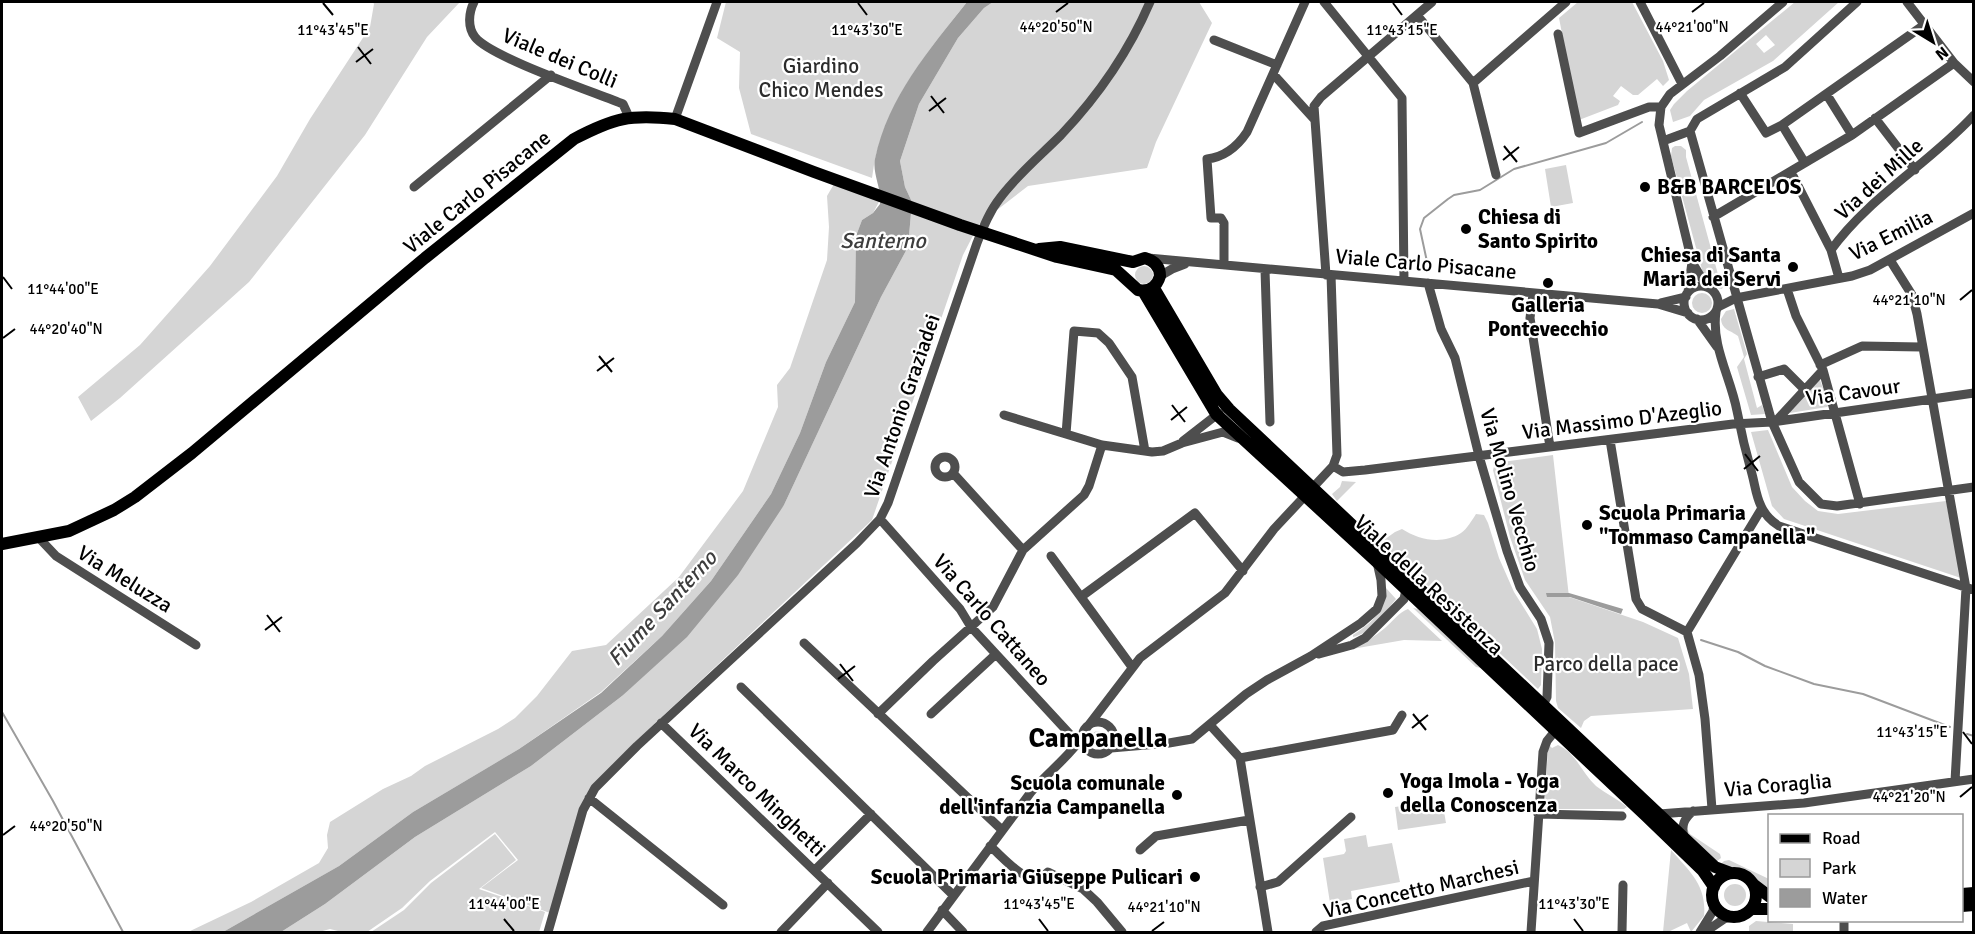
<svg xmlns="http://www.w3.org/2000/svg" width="1975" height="934" font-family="Signika,sans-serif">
<rect width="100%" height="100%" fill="#fff"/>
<path fill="#d5d5d5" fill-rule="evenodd" d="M 373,2 L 460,2 L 427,37 L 365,135 L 249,282 L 120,398 L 91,421 L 78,397 L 140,345 L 210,266 L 277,176 L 310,119 L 370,27 L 374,4 Z
M 726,2 L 967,2 C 924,56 881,107 872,178 L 751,134 L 739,88 L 740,52 L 717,38 Z
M 993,2 L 1199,2 L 1212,23 L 1156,142 L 1147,168 L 1028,186 L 979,224 L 963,255 L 872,520 L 635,742 L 589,790 L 550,913 L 481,888 L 518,860 L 495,832 L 430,881 L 402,908 L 367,932 L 342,932 L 330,929 L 319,932 L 281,932 L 325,904 L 415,837 L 531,766 L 622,696 L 784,505 L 881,297 L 908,247 L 912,202 L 905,187 L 900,161 L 919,104 L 958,38 L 984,8 Z
M 1578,2 L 1632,2 L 1663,61 L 1669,80 L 1663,86 L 1657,79 L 1638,95 L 1633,95 L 1621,86 L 1613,96 L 1620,101 L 1618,105 L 1579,120 L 1559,18 Z
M 1795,2 L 1839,2 L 1773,61 L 1704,100 L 1690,116 L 1673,122 L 1670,110 L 1674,104 L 1687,91 ZM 1766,35 L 1775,45 L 1764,53 L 1756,44 Z
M 1675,146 L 1681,146 L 1686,150 L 1686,157 L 1719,278 L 1723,275 L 1725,282 L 1722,289 L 1717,288 L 1704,277 L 1671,156 L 1672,148 Z
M 1566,165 L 1573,203 L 1551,207 L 1545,169 Z
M 834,184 L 880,200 L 873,213 L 862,220 L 856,236 L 855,302 L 826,362 L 800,433 L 771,494 L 711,581 L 662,636 L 601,692 L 519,749 L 413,812 L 339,866 L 223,932 L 188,932 L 251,902 L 319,863 L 328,848 L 327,835 L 330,822 L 383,789 L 411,776 L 425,766 L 498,729 L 515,718 L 537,696 L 572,651 L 606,645 L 679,577 L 743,491 L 778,407 L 777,385 L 790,368 L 827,260 L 829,227 L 827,196 Z
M1135 275a9 9 0 1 1 18 0a9 9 0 1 1-18 0Z
M1692 303a10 10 0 1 1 20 0a10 10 0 1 1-20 0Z
M 1734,309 L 1747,354 L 1744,359 L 1757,408 L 1762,405 L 1765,414 L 1751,415 L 1737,367 L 1744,357 L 1738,336 C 1730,330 1722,330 1721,319 L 1726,311 Z
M 1820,380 L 1829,405 L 1827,407 L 1790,413 L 1789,410 L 1817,381 Z
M 1768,430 L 1792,487 L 1805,501 L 1818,511 L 1838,514 L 1946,501 L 1961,578 L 1784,519 L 1772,506 L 1751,432 Z
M 1553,455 L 1569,597 L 1643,622 L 1678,638 L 1689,674 L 1693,709 L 1591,716 L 1584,721 L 1581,728 L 1558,708 L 1556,701 L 1555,643 L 1550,617 L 1525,580 L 1510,537 L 1493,470 L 1495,463 Z
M 1342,481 L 1356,482 L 1337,501 L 1332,494 L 1340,487 Z
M 1476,514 L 1484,515 L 1488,523 L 1499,558 L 1514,592 L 1537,629 L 1542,649 L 1541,685 L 1538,689 L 1381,542 L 1395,532 L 1402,529 C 1419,540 1442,545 1461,533 C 1467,529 1472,520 1476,514 Z
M 1386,588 L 1396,599 C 1385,612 1370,634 1353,637 L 1353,635 C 1376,620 1380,614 1386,588 Z
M 1413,608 L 1418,609 L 1481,668 L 1476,667 Z
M 1408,609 L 1442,641 L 1404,640 L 1352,649 C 1364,644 1375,636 1385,628 C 1392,622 1399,612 1408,609 Z
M1091 738a7 7 0 1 1 14 0a7 7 0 1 1-14 0Z
M 1558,745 C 1576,753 1582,773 1596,786 C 1606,794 1618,799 1627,807 L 1624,809 L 1556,809 C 1548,806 1546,805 1545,796 L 1548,749 L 1550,746 L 1552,748 Z
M 1442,800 L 1446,823 L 1398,830 L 1395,807 Z
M 1687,829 L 1690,834 L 1720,854 L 1721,858 L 1716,862 L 1687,833 Z
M 495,834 L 516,860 L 479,889 L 545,912 L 539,932 L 371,932 L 404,910 L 431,883 Z
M 1366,835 L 1368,847 L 1392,843 L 1400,882 L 1351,891 L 1352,899 L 1330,903 L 1323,858 L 1344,854 L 1346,851 L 1344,839 Z
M 1671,850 C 1689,871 1707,885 1704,916 L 1691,932 L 1687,923 L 1668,932 L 1663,932 Z
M 1729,860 L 1769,879 L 1769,892 L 1747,872 L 1720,865 L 1724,861 Z
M1724 895a11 11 0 1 1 22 0a11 11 0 1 1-22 0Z
M 1756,921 L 1793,924 L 1793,932 L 1749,932 L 1749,926 Z"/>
<path fill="#9c9c9c" d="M 967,2 L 993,2 L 984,8 L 958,38 L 919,104 L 900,161 L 905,187 L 912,202 L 908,247 L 881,297 L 784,505 L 738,575 L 687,637 L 622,696 L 531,766 L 415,837 L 325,904 L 281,932 L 223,932 L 339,866 L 413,812 L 519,749 L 601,693 L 662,636 L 711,581 L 771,494 L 800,433 L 826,362 L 855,302 L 856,236 L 862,220 L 873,213 L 880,204 C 882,189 872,173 875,159 C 888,97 929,50 967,2 Z
M 1546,593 L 1569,593 L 1623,609 L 1621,614 L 1570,597 L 1547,597 Z"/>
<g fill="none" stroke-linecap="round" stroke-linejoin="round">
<path stroke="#9c9c9c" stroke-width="2" d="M 1429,271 L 1420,229 L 1424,218 L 1448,199 L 1454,195 L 1480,190 L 1514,169 L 1606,143 L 1642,122
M 1701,640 L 1738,652 L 1765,666 L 1814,684 L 1863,694 L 1950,727
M 2,712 L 53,801 L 123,932
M 1967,734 L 1974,736"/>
<path stroke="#4e4e4e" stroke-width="9" d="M 474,2 C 469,12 467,27 475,37 C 490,57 594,92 623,104 L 629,117
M 1324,2 L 1402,98 L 1404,281
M 1640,2 L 1682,84
M 1907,2 L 1954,63 L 1974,82
M 1417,15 L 1473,83 L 1496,175
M 1558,34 L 1579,133 L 1649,107 L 1661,107
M 1214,40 L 1277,65
M 1274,75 L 1314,119
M 1473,83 L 1566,2
M 1740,93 L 1766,133 L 1782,125
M 1827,95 L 1852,135
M 1875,118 L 1915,170
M 675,119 L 717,2
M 1690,131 L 1772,422 L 1799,482 L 1821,504 L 1837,506 L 1974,487
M 1663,141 L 1690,131 L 1697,119 L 1785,67 L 1857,2
M 1805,163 L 1782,125 L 1924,25
M 1791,172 L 1831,250
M 414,187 L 551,75
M 1713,217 L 1852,135 L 1954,63
M 1148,258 L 1658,304 L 1688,313
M 1890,260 L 1912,295 L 1917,314 L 1966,588 L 1955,781
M 1224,265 L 1224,223 L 1221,218 L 1211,218 L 1207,159 C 1225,157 1237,147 1247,132 L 1305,2
M 1265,270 L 1270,422
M 1326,275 L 1314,106 L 1321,97 L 1432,2
M 1160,276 L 1172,269 L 1185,264
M 1839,278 L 1831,250 C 1869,197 1930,163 1974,115
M 1428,283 L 1441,329 L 1455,358 L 1479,456 L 1507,551 L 1520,587 L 1541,619 L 1549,643 L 1547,697 L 1543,705
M1684 303a17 17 0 1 1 34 0a17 17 0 1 1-34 0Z
M 1707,287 L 1692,262 L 1659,125 L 1661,107 L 1670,94 L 1720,56 L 1783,2
M 1787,289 L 1796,316 L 1823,370 L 1860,504
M 1688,292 L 1692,262
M 1533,294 L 1530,318 L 1550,447
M 1661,303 L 1686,297
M 1718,307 L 1736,298 L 1852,276 L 1870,270 L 1974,213
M 1716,312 C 1711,346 1731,378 1737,411 C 1741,432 1746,453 1752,474 C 1755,485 1756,496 1761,506 C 1765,515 1771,521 1779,526 L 1974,590
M 1697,319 L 1717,347
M 1820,365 L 1862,346 L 1921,347
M 1758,377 L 1784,369 L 1805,390
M 1004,415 L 1102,445 L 1152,452 L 1163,451 L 1182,443 L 1223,432 L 1238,438
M 1776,421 L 1823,370
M 1066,434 L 1074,331 L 1098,333 L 1109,343 L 1132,377 L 1145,451
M 1610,440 L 1636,599 L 1642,609 L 1687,632
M 1183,441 L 1219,413
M935 467a10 10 0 1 1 20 0a10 10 0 1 1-20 0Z
M 1333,466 L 1343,472 L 1365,470 L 1733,424 L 1772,422 L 1974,393
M 953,473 L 1023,550
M 880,519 L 960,609 L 971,627 L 1078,743
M 39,538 L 56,556 L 196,645
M 1051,556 L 1132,667
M 1082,596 L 1195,513 L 1243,571
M 1687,632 L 1699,675 L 1705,719 L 1712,809
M 1687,632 L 1762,508
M 804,643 L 1002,830
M 1319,654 L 1352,645 L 1365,638 L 1404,599 L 1407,585
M 741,687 L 953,895
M 878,714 L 933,661 L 993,607 L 1023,550 L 1084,495 L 1089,486 L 1102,445
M 931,714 L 996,654
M1082 738a16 16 0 1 1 32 0a16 16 0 1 1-32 0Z
M 661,723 L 878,932
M 1210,725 L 1240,758 L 1268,932
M 1085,730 L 1140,658 L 1225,593 L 1274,529 L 1333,466 L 1337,455 L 1331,275
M 1111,748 L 1169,743 L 1192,739 L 1246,694 L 1267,680 L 1311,656 L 1361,623 L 1377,609 L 1382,596 L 1381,580 L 1377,562
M 1240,758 L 1393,730 L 1402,715
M 589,798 L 723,905
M 1538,814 L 1622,816
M 1659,814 L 1804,803 L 1974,779
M 1684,837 C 1681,825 1684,819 1693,811
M 990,846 C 1001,855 1024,883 1040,878 C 1041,878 1047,873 1048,872 L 1083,889 L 1097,902 L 1122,932
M 1140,850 L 1156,836 L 1249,820
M 815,870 L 871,814
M 1260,887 L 1278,882 L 1351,817
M 942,910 L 963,932
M 1844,920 L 1844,932
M 548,932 L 583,810 L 595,788 L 637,746 L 857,543 L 880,519 L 888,503 L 977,243 C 983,228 989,212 1000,198 C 1017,175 1040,156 1061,135 C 1098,96 1129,51 1150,2
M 781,932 L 828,883
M 927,932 L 1031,792 C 1047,773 1069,757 1083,736
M 1316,932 L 1323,926 L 1534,881
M 1531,932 L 1543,752 L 1547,741 L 1555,731
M 1622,932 L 1623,885
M 1700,932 L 1713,911 L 1714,902
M 1705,932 L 1724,919 L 1732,916"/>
<path stroke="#000" stroke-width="12" d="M 1154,288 L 1217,395 L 1229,409 L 1715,867 L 1731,873
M 1143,291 L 1216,414 L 1377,562 L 1646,816 L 1703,871 L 1714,887
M 2,544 L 69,531 L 114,510 L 135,497 L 192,453 L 425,258 L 574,139 C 614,118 630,114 675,119 L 814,172 L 960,225 L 1057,257 L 1116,270 L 1138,290 C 1149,292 1157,287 1160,276 C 1160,267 1155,261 1145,258 L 1133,262 L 1060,247 L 1039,249
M1712 895a22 22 0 1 1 44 0a22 22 0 1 1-44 0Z
M 1753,884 L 1770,897
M 1962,894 L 1974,893
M 1962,906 L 1974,905
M 1751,909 L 1770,909"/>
</g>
<path fill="none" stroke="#000" stroke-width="2" d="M 323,3 L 333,15M 858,3 L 867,15M 1393,3 L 1402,15M 1056,12 L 1068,3M 1692,12 L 1704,3M 358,47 L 371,64M 356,62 L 373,49M 931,96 L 944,113M 929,111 L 946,98M 1504,146 L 1517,162M 1503,160 L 1519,147M 3,277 L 12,289M 1960,300 L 1972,290M 3,338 L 15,329M 599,356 L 612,372M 597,371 L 614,358M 1172,405 L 1185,422M 1171,420 L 1187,407M 1745,454 L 1758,471M 1744,469 L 1760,456M 267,615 L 280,632M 265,630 L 282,617M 840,664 L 853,681M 838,679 L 855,666M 1413,714 L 1426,730M 1412,728 L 1428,715M 1963,732 L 1972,744M 1960,797 L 1972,787M 3,835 L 15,826M 504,919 L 514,931M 1039,919 L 1048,931M 1574,919 L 1583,931M 1152,931 L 1164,922"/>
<g fill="#000" stroke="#fff" stroke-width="2">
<circle cx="1645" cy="187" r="6"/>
<circle cx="1466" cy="229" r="6"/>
<circle cx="1793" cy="267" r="6"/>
<circle cx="1548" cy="283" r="6"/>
<circle cx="1587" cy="525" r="6"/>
<circle cx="1388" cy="793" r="6"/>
<circle cx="1177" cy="795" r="6"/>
<circle cx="1195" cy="877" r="6"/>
</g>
<g text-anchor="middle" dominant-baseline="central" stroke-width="4.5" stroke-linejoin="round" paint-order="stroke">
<g font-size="21" fill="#000" stroke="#fff">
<text transform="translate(560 58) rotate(23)">Viale dei Colli</text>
<text transform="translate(1879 179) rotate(-42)">Via dei Mille</text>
<text transform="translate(477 192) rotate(-39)">Viale Carlo Pisacane</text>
<text transform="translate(1891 235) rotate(-26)">Via Emilia</text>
<text transform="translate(1426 264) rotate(5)">Viale Carlo Pisacane</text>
<text transform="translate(1853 392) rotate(-8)">Via Cavour</text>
<text transform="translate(902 406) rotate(-71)">Via Antonio Graziadei</text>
<text transform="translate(1622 420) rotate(-7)">Via Massimo D'Azeglio</text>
<text transform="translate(1510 490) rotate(74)">Via Molino Vecchio</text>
<text transform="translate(125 579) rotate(32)">Via Meluzza</text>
<text transform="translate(1429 585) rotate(43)">Viale della Resistenza</text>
<text transform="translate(992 620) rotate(49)">Via Carlo Cattaneo</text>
<text transform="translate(1778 785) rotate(-5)">Via Coraglia</text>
<text transform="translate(757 790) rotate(44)">Via Marco Minghetti</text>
<text transform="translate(1421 889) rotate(-13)">Via Concetto Marchesi</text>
</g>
<g font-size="21" fill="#2c2c2c" stroke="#fff">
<text x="821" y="66">Giardino<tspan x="821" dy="24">Chico Mendes</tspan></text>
<text x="1606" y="664">Parco della pace</text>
</g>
<g font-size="21" font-weight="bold" fill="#000" stroke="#fff" text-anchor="start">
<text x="1657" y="187">B&amp;B BARCELOS</text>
<text x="1478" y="217">Chiesa di<tspan x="1478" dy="24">Santo Spirito</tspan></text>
<text x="1781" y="255" text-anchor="end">Chiesa di Santa<tspan x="1781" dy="24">Maria dei Servi</tspan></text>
<text x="1548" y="305" text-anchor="middle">Galleria<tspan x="1548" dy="24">Pontevecchio</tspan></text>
<text x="1599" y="513">Scuola Primaria<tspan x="1599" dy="24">"Tommaso Campanella"</tspan></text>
<text x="1400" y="781">Yoga Imola - Yoga<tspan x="1400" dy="24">della Conoscenza</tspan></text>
<text x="1165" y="783" text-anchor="end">Scuola comunale<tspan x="1165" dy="24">dell'infanzia Campanella</tspan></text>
<text x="1183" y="877" text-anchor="end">Scuola Primaria Giuseppe Pulicari</text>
</g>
<g font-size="22" font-style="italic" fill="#3d3d3d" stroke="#fff">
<text x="883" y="240">Santerno</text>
<text transform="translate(662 608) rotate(-47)">Fiume Santerno</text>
</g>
<g font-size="27" font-weight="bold" fill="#000" stroke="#fff">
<text x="1098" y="738">Campanella</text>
</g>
</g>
<g font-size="15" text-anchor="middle" fill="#000" stroke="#fff" stroke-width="4.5" stroke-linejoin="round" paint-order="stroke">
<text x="1056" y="32">44°20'50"N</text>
<text x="1692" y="32">44°21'00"N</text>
<text x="333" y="35">11°43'45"E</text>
<text x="867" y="35">11°43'30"E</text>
<text x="1402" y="35">11°43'15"E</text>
<text x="63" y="294">11°44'00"E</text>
<text x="1909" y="305">44°21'10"N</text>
<text x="66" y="334">44°20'40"N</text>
<text x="1912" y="737">11°43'15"E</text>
<text x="1909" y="802">44°21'20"N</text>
<text x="66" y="831">44°20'50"N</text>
<text x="504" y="909">11°44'00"E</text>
<text x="1039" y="909">11°43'45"E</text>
<text x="1574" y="909">11°43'30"E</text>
<text x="1164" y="912">44°21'10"N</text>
</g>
<rect width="1975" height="934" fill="none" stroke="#000000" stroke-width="6"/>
<rect x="1768" y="814" width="195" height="108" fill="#ffffff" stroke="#999999" stroke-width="1.5"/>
<rect x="1780" y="834" width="30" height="9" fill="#000000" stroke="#999999" stroke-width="1.5"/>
<text x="1822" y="844" font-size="18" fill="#000000">Road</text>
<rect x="1780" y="859" width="30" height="18" fill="#d5d5d5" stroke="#999999" stroke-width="1.5"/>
<text x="1822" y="874" font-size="18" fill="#000000">Park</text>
<rect x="1780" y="889" width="30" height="18" fill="#9c9c9c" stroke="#999999" stroke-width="1.5"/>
<text x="1822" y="904" font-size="18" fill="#000000">Water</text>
<g transform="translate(1933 42) rotate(142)" stroke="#ffffff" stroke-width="4.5" paint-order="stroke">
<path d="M0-4.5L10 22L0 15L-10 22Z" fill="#000000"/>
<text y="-9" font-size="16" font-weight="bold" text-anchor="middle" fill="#000000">N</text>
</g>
</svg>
